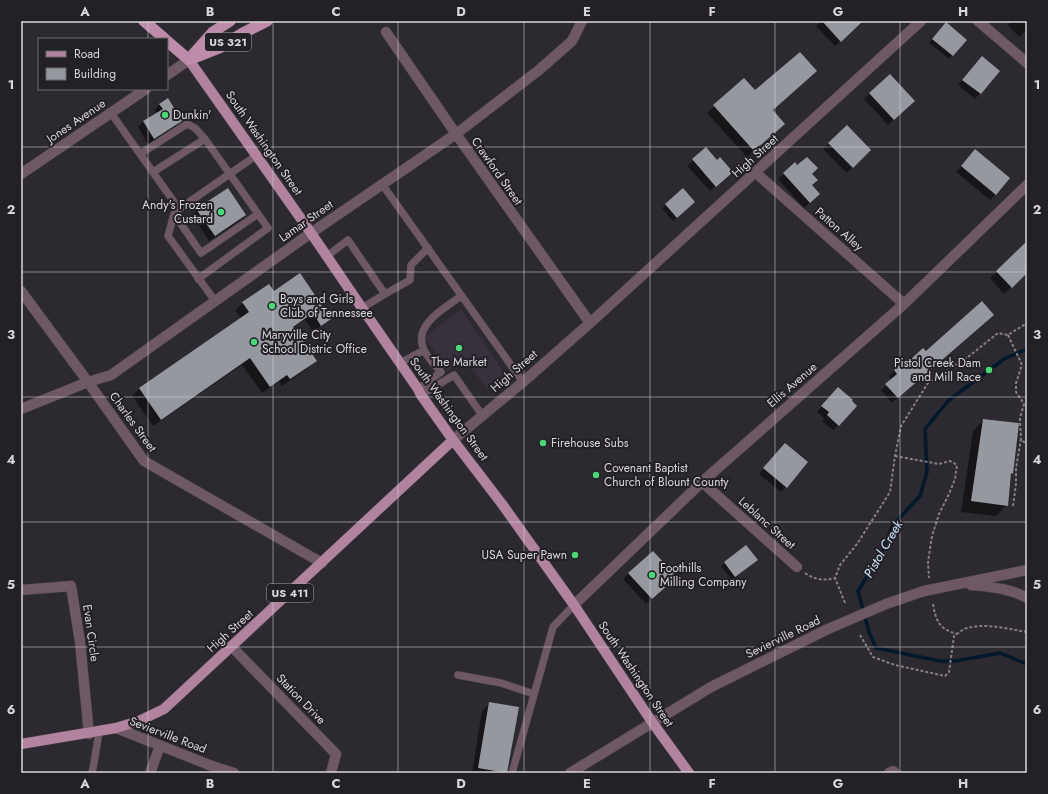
<svg xmlns="http://www.w3.org/2000/svg" width="1048" height="794" font-family="Jost,sans-serif">
<rect width="100%" height="100%" fill="#2d2930"/>
<path fill="#38313d" d="M 461,309 L 505,374 L 487,388 L 464,359 L 448,371 L 424,337 Z"/>
<path fill="#0007" d="M 822,21 L 862,21 L 835,46 L 816,26 Z
M 1012,21 L 1027,21 L 1027,30 L 1019,37 L 1008,25 Z
M 942,27 L 965,40 L 949,59 L 929,43 Z
M 982,57 L 999,71 L 975,99 L 958,85 Z
M 890,76 L 908,106 L 888,125 L 864,99 Z
M 744,80 L 772,110 L 777,130 L 747,157 L 707,113 Z
M 160,104 L 181,121 L 175,126 L 148,144 L 138,127 L 143,122 L 157,113 L 154,110 Z
M 847,126 L 870,150 L 847,173 L 823,149 Z
M 706,149 L 726,177 L 710,191 L 687,166 Z
M 970,156 L 996,194 L 990,200 L 956,172 Z
M 794,164 L 811,174 L 814,199 L 804,208 L 778,179 Z
M 683,190 L 691,205 L 673,221 L 662,208 Z
M 197,210 L 245,215 L 239,221 L 209,241 L 192,215 Z
M 1027,243 L 1027,272 L 1004,294 L 990,278 Z
M 269,285 L 274,292 L 330,318 L 314,332 L 305,320 L 293,328 L 316,361 L 308,368 L 282,386 L 279,381 L 262,393 L 242,365 L 153,426 L 132,396 L 139,389 L 241,318 L 235,310 L 243,303 Z
M 988,320 L 892,403 L 881,390 L 892,380 L 889,376 L 908,359 L 910,361 Z
M 833,393 L 839,425 L 833,430 L 822,421 L 824,418 L 817,412 Z
M 983,420 L 1012,473 L 1010,475 L 1007,505 L 996,516 L 961,512 L 973,431 Z
M 785,444 L 786,487 L 781,492 L 759,474 Z
M 746,546 L 757,560 L 732,580 L 721,566 Z
M 653,552 L 670,582 L 646,604 L 623,579 Z
M 490,703 L 518,708 L 506,773 L 472,773 L 482,711 Z"/>
<g fill="none" stroke-linecap="round" stroke-linejoin="round">
<path stroke="#02182b" stroke-width="3.5" d="M 1027,349 L 1004,359 L 948,401 L 925,429 L 927,472 L 920,496 L 893,525 L 880,556 L 858,591 L 869,632 L 876,648 L 940,661 L 955,661 L 1000,653 L 1027,664"/>
</g>
<path fill="#9698a0" d="M 822,21 L 863,21 L 841,42 Z
M 946,22 L 967,40 L 953,56 L 932,39 Z
M 800,52 L 817,71 L 773,110 L 785,124 L 754,151 L 713,105 L 744,78 L 755,90 Z
M 982,56 L 1000,71 L 981,94 L 962,80 Z
M 890,74 L 915,101 L 894,120 L 869,93 Z
M 168,98 L 182,121 L 154,139 L 143,121 L 163,109 L 159,104 Z
M 847,125 L 871,150 L 853,168 L 828,143 Z
M 706,147 L 717,160 L 720,157 L 733,172 L 716,187 L 692,159 Z
M 975,149 L 1010,178 L 996,195 L 961,166 Z
M 807,157 L 818,168 L 812,174 L 818,180 L 812,185 L 820,194 L 810,203 L 783,173 L 795,162 L 797,165 Z
M 228,188 L 246,215 L 215,236 L 196,209 Z
M 683,188 L 695,202 L 677,218 L 665,204 Z
M 1027,241 L 1027,273 L 1012,288 L 996,271 Z
M 300,273 L 331,319 L 321,326 L 313,313 L 293,327 L 317,361 L 290,379 L 287,375 L 270,387 L 250,358 L 161,420 L 139,388 L 249,312 L 242,302 L 269,284 L 274,291 Z
M 982,301 L 994,315 L 898,398 L 885,384 L 897,374 L 894,370 L 908,358 L 910,360 L 923,348 L 926,351 Z
M 838,387 L 853,400 L 852,401 L 857,406 L 839,426 L 827,415 L 829,412 L 821,406 Z
M 983,419 L 1019,423 L 1013,474 L 1011,473 L 1008,506 L 971,501 Z
M 785,443 L 808,462 L 787,488 L 763,468 Z
M 746,545 L 758,560 L 735,577 L 724,562 Z
M 653,551 L 677,577 L 652,599 L 628,573 Z
M 489,702 L 519,707 L 507,773 L 478,768 Z"/>
<g fill="none" stroke-linecap="round" stroke-linejoin="round">
<g stroke="#49454b" stroke-width="8">
<path id="service" d="M 111,113 L 179,209
M 140,154 L 187,124 L 195,128 L 205,139
M 153,172 L 205,139 L 268,228 L 198,279
M 382,184 L 523,382
M 174,214 L 201,253 L 258,214
M 327,256 L 348,240 L 385,294 L 362,308
M 385,294 L 410,280 L 411,265 L 428,248
M 215,301 L 168,236 L 174,214 L 179,209 L 257,155
M 400,363 L 424,350
M 418,389 L 441,372 C 435,365 427,357 424,350 C 412,325 445,308 461,296
M 421,395 L 454,375 L 482,415
M 458,675 L 501,683 L 534,694
M 92,773 L 94,763 L 99,732
M 512,773 L 553,627 L 574,605"/>
</g>
<g stroke="#49454b" stroke-width="11">
<path id="minor" d="M 978,21 L 1027,63
M 386,32 L 456,134 L 590,323
M 167,75 L 189,60
M 756,173 L 904,304
M 21,174 L 146,89
M 21,291 L 88,382 L 144,461 L 322,563
M 21,409 L 88,382 L 111,375 L 311,233 L 456,134 L 539,70 L 572,41 L 582,21
M 453,440 L 523,382 L 590,323 L 921,21
M 702,482 L 797,567
M 21,590 L 71,586 L 80,642 L 89,734
M 574,605 L 702,482 L 904,304 L 1027,185
M 232,647 L 336,754 L 331,773
M 150,773 L 160,746
M 889,773 L 893,771 L 895,773"/>
</g>
<g stroke="#49454b" stroke-width="11">
<path id="tertiary" d="M 971,585 C 990,587 1010,588 1027,598
M 886,604 L 924,591 L 1027,570
M 116,728 L 212,766 L 234,773
M 570,773 L 711,687 L 828,629"/>
</g>
<g stroke="#49454b" stroke-width="11">
<path id="primary" d="M 189,60 L 311,233 L 362,308 L 418,389 L 421,395 L 453,440 L 502,504 L 574,605 L 652,722 L 689,773
M 21,744 L 116,728 L 139,721 L 164,709 L 453,440"/>
</g>
<g stroke="#49454b" stroke-width="12">
<path id="trunk" d="M 144,21 L 165,39
M 167,41 L 189,60
M 190,58 L 213,32 L 230,21
M 189,60 L 219,48 L 243,33 L 267,21"/>
</g>
<path stroke="#837f85" stroke-width="2" stroke-dasharray="3 2" stroke-linecap="butt" d="M 1008,335 L 1022,365 L 1016,383 L 1016,392 L 1024,404 L 1020,418 L 1021,439
M 895,456 L 939,464 L 950,461 L 957,465 L 955,479 L 949,494 L 939,514 L 932,536 L 928,562 L 929,578
M 1013,506 L 1016,484 L 1016,468 L 1021,439 L 1027,445
M 805,573 C 815,580 824,581 835,578
M 845,603 L 835,578 L 840,565 L 857,544 L 890,492 L 895,456 L 901,426 L 928,383 L 968,357 L 998,333 L 1008,335 L 1027,323
M 933,604 C 936,621 939,629 957,634
M 860,635 L 873,657 L 895,665 L 945,676 L 949,672 L 954,636 C 957,634 961,631 964,629 C 984,622 1007,629 1027,632"/>
<use href="#service" stroke="#6e5865" stroke-width="7"/>
<use href="#minor" stroke="#6e5865" stroke-width="10"/>
<use href="#tertiary" stroke="#6e5865" stroke-width="10"/>
<use href="#primary" stroke="#b1839e" stroke-width="10"/>
<use href="#trunk" stroke="#be8caa" stroke-width="11"/>
<g stroke="#49454b" stroke-width="11" stroke-linecap="butt">
<path id="tertiary-bridge" d="M 828,629 L 886,604"/>
</g>
<use href="#tertiary-bridge" stroke="#6e5865" stroke-width="10"/>
</g>
<path fill="none" stroke="#d9d6db" stroke-width="1" stroke-opacity="0.55" d="M 148,21 L 148,39M 273,21 L 273,773M 398,21 L 398,773M 524,21 L 524,773M 650,21 L 650,773M 775,21 L 775,773M 900,21 L 900,773M 148,89 L 148,773M 21,147 L 1027,147M 21,272 L 1027,272M 21,397 L 1027,397M 21,522 L 1027,522M 21,647 L 1027,647"/>
<g fill="#4cd677" stroke="#232026" stroke-width="1.5">
<circle cx="165" cy="115" r="4"/>
<circle cx="221" cy="212" r="4"/>
<circle cx="272" cy="306" r="4"/>
<circle cx="254" cy="342" r="4"/>
<circle cx="459" cy="348" r="4"/>
<circle cx="989" cy="370" r="4"/>
<circle cx="543" cy="443" r="4"/>
<circle cx="596" cy="475" r="4"/>
<circle cx="575" cy="555" r="4"/>
<circle cx="652" cy="575" r="4"/>
</g>
<g text-anchor="middle" dominant-baseline="central" stroke-width="4" stroke-linejoin="round" paint-order="stroke">
<g fill="#232026" stroke="#a29fa5" stroke-width="1">
<rect x="205" y="33" width="46" height="18" rx="3"/>
<rect x="267" y="584" width="46" height="18" rx="3"/>
</g>
<g font-size="11" font-weight="bold" fill="#d9d6db">
<text x="228" y="42">US 321</text>
<text x="290" y="593">US 411</text>
</g>
<g font-size="12" fill="#d9d6db" stroke="#232026" text-anchor="start">
<text x="173" y="115">Dunkin'</text>
<text x="213" y="205" text-anchor="end">Andy's Frozen<tspan x="213" dy="14">Custard</tspan></text>
<text x="280" y="299">Boys and Girls<tspan x="280" dy="14">Club of Tennessee</tspan></text>
<text x="262" y="335">Maryville City<tspan x="262" dy="14">School Distric Office</tspan></text>
<text x="459" y="362" text-anchor="middle">The Market</text>
<text x="981" y="363" text-anchor="end">Pistol Creek Dam<tspan x="981" dy="14">and Mill Race</tspan></text>
<text x="551" y="443">Firehouse Subs</text>
<text x="604" y="468">Covenant Baptist<tspan x="604" dy="14">Church of Blount County</tspan></text>
<text x="567" y="555" text-anchor="end">USA Super Pawn</text>
<text x="660" y="568">Foothills<tspan x="660" dy="14">Milling Company</tspan></text>
</g>
<g font-size="12" fill="#d9d6db" stroke="#232026">
<text transform="translate(76 121) rotate(-34)">Jones Avenue</text>
<text transform="translate(264 143) rotate(55)">South Washington Street</text>
<text transform="translate(755 156) rotate(-42)">High Street</text>
<text transform="translate(497 171) rotate(55)">Crawford Street</text>
<text transform="translate(306 221) rotate(-35)">Lamar Street</text>
<text transform="translate(839 229) rotate(41)">Patton Alley</text>
<text transform="translate(514 371) rotate(-41)">High Street</text>
<text transform="translate(792 385) rotate(-41)">Ellis Avenue</text>
<text transform="translate(449 409) rotate(54)">South Washington Street</text>
<text transform="translate(133 422) rotate(54)">Charles Street</text>
<text transform="translate(767 523) rotate(42)">Leblanc Street</text>
<text transform="translate(230 631) rotate(-42)">High Street</text>
<text transform="translate(91 633) rotate(82)">Evan Circle</text>
<text transform="translate(783 637) rotate(-26)">Sevierville Road</text>
<text transform="translate(636 674) rotate(56)">South Washington Street</text>
<text transform="translate(301 699) rotate(46)">Station Drive</text>
<text transform="translate(168 735) rotate(21)">Sevierville Road</text>
</g>
<g font-size="13" font-style="italic" fill="#cbe5fd" stroke="#232026">
<text transform="translate(883 549) rotate(-60)">Pistol Creek</text>
</g>
</g>
<rect width="1048" height="794" fill="none" stroke="#232026" stroke-width="44"/>
<rect x="38" y="38" width="130" height="52" fill="#232026" stroke="#6c696e"/>
<rect x="46" y="51" width="20" height="6" fill="#b1839e" stroke="#6c696e"/>
<text x="74" y="58" font-size="12" fill="#d9d6db">Road</text>
<rect x="46" y="68" width="20" height="12" fill="#9698a0" stroke="#6c696e"/>
<text x="74" y="78" font-size="12" fill="#d9d6db">Building</text>
<rect x="22" y="22" width="1004" height="750" fill="none" stroke="#d9d6db" stroke-width="1.5"/>
<g font-size="13" text-anchor="middle" font-weight="bold" fill="#d9d6db">
<text x="85" y="16">A</text>
<text x="210" y="16">B</text>
<text x="336" y="16">C</text>
<text x="461" y="16">D</text>
<text x="587" y="16">E</text>
<text x="712" y="16">F</text>
<text x="838" y="16">G</text>
<text x="963" y="16">H</text>
<text x="11" y="89">1</text>
<text x="1037" y="89">1</text>
<text x="11" y="214">2</text>
<text x="1037" y="214">2</text>
<text x="11" y="339">3</text>
<text x="1037" y="339">3</text>
<text x="11" y="464">4</text>
<text x="1037" y="464">4</text>
<text x="11" y="589">5</text>
<text x="1037" y="589">5</text>
<text x="11" y="714">6</text>
<text x="1037" y="714">6</text>
<text x="85" y="788">A</text>
<text x="210" y="788">B</text>
<text x="336" y="788">C</text>
<text x="461" y="788">D</text>
<text x="587" y="788">E</text>
<text x="712" y="788">F</text>
<text x="838" y="788">G</text>
<text x="963" y="788">H</text>
</g>
</svg>
